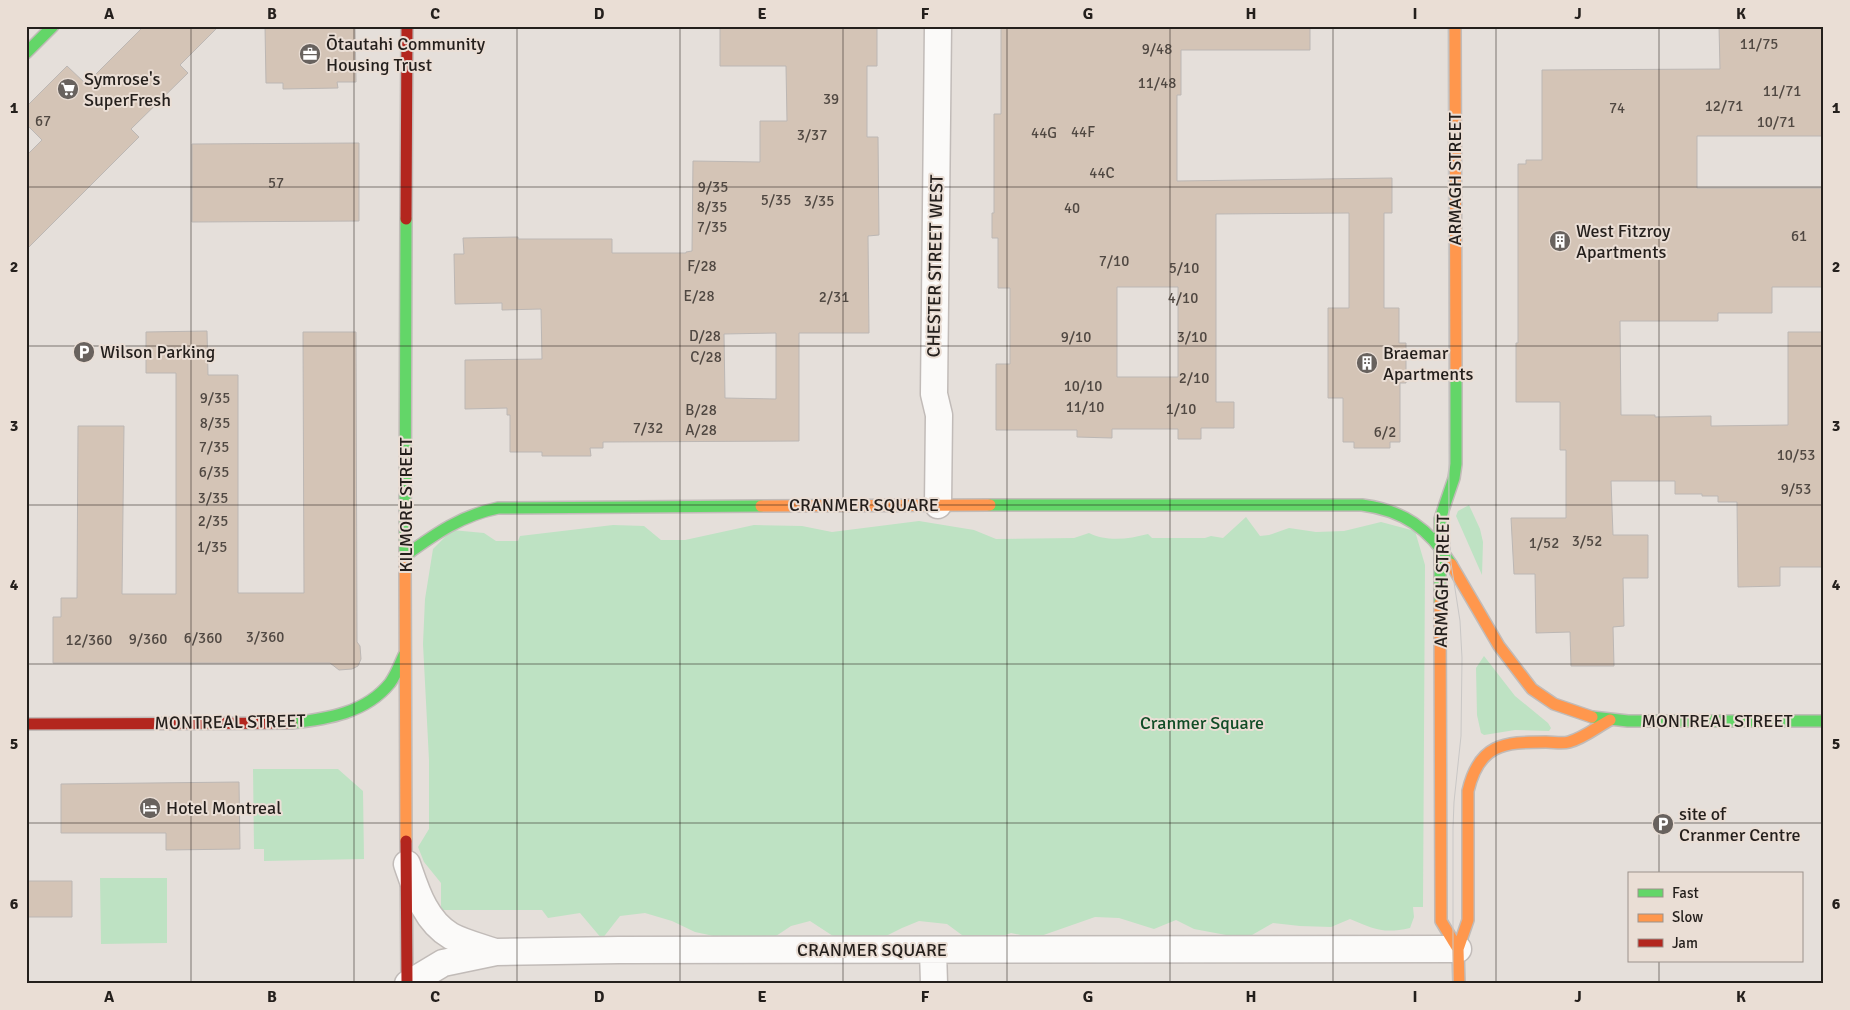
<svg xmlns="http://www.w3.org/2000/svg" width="1850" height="1010" font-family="Signika,sans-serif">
<rect width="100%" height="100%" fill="#e5dfda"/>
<path fill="#bee2c3" d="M 1469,505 L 1480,529 L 1483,542 L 1482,575 L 1456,516 L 1458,511 Z
M 1246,517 L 1260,536 L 1269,535 L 1289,528 L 1316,532 L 1344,531 L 1381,522 L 1415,531 L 1425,565 L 1423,907 L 1413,907 L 1414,917 L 1410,928 C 1383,934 1374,929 1350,919 L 1331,927 L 1300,926 L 1273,923 L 1252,935 L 1226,935 L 1194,929 L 1176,920 L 1154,929 L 1119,918 L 1095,917 L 1035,938 L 1011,933 L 989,941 L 970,941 L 947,924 L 919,921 L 902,928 L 876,941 L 833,936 L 810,921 L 791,926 L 773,938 L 751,944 L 695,932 L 672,921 L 645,913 L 620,916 L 602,939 L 580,913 L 548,918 L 542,910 L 441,910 L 441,883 L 424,862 L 418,847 L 429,829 L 429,760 L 423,644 L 425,599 L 433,549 L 452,530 L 484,533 L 496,541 L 518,541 L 520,536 L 613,525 L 644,526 L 661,540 L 685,540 L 754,525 L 802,526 L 832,532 L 919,521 L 974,530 L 996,539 L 1074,538 L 1089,533 C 1107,542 1129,539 1148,534 L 1152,538 L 1205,538 L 1211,536 L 1223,538 Z
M 1484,656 L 1515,696 L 1548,723 L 1551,728 L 1549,731 L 1515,730 L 1484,735 L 1481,733 L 1477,715 L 1476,668 Z
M 253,769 L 338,769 L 363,791 L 364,859 L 264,861 L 264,849 L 254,849 Z
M 100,878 L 167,878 L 167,943 L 101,944 Z"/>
<path fill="#d4c4b6" stroke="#bcb7b4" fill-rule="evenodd" d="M 144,26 L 219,26 L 180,65 L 188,73 L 131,129 L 139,137 L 26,250 L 26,156 L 42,140 L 26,124 L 26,107 L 67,66 L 86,84 Z
M 265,26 L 355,26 L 356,82 L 337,82 L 338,88 L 283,89 L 283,83 L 266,83 Z
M 720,26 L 877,26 L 877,66 L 867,66 L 867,137 L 878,137 L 879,235 L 868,236 L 869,333 L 799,333 L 799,441 L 603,442 L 603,448 L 590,448 L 591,456 L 542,456 L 542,452 L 510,452 L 510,415 L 507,415 L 507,408 L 465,409 L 465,360 L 542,359 L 541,309 L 502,310 L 502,303 L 455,304 L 454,254 L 464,254 L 463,238 L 518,237 L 518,239 L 612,239 L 612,253 L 686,253 L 686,252 L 692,251 L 693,161 L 760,162 L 760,121 L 787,121 L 786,66 L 720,66 ZM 776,333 L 776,399 L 725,398 L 724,334 Z
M 1001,26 L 1310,26 L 1310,50 L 1181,50 L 1181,95 L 1177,95 L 1177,181 L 1392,178 L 1392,213 L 1384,213 L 1384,308 L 1399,308 L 1399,343 L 1406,343 L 1406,383 L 1400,383 L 1400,442 L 1390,442 L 1390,448 L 1354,448 L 1354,442 L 1343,442 L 1343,398 L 1328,398 L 1328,308 L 1349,308 L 1349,213 L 1216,214 L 1216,402 L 1234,402 L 1234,428 L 1201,428 L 1201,439 L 1178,439 L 1178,429 L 1112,429 L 1112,438 L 1077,437 L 1077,430 L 996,430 L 996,364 L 1010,364 L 1010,288 L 998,288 L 998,238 L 992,238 L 992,213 L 994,213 L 994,114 L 1001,114 ZM 1117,287 L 1178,287 L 1178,377 L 1117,377 Z
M 1719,26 L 1824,26 L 1824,136 L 1697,136 L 1697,188 L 1824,188 L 1824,287 L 1772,287 L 1772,313 L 1718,313 L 1718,321 L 1620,321 L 1621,415 L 1655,415 L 1655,417 L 1711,416 L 1711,426 L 1788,425 L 1788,332 L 1824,332 L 1824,567 L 1780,567 L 1780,586 L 1738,587 L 1737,502 L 1718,502 L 1718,496 L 1702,496 L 1702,494 L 1675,494 L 1675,481 L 1611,481 L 1613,535 L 1648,535 L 1648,578 L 1623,578 L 1624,626 L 1613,627 L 1614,666 L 1571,666 L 1570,632 L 1536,633 L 1535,574 L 1514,574 L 1511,518 L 1566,518 L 1566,450 L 1560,450 L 1560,402 L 1516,402 L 1516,343 L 1518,343 L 1518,164 L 1526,164 L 1526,160 L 1542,160 L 1542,70 L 1720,69 Z
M 359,143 L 359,221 L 192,222 L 192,144 Z
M 207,331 L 208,375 L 238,375 L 238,593 L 304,593 L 303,332 L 356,332 L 357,642 L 360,646 L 361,659 L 358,666 L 352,669 L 339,670 L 330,663 L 53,663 L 53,617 L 61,617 L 61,598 L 77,598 L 78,426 L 124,426 L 122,594 L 176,594 L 176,373 L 146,373 L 146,332 Z
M 239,782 L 240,849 L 166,850 L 166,833 L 61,833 L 61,784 Z
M 26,881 L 72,881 L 72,917 L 26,917 Z"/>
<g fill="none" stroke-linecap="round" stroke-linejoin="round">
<g stroke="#c1bbb8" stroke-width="29">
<path id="street" d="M 938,26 L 934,394 L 939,415 L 938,505
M 407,864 C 416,890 425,921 451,936 C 464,943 481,947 495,952
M 933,950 L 934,984
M 408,984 L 443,963 L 496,952 L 619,950 L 1458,949"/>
</g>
<g stroke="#c1bbb8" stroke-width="14">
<path id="fast" d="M 26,53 L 53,26
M 990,505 L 1362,505 C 1403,510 1430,529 1451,564
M 406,555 C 435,534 462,515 498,508 L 761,506
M 405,564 L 406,219
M 1440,603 L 1440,519 L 1454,478 L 1456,464 L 1456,376
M 1592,717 L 1628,721 L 1824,721
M 291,723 C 327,719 366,713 390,683 C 396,675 400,664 404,655"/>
</g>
<g stroke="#c1bbb8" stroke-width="14">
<path id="slow" d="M 1455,26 L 1456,376
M 761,506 L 990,505
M 405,564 L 406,841
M 1451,564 L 1499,646 L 1532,689 L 1554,704 L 1592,717
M 1440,603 L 1441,921 L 1458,949 L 1459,984
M 1458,949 L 1468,920 L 1468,791 C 1479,744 1503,742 1546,742 C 1554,742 1562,744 1569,742 C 1584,738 1597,727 1610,720"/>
</g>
<g stroke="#c1bbb8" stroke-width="14">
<path id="jam" d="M 406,219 L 407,26
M 26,724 L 291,723
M 406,841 L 407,984"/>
</g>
<use href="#street" stroke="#fbfaf9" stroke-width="26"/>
<use href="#fast" stroke="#63d668" stroke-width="11"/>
<use href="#slow" stroke="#ff974d" stroke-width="11"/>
<use href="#jam" stroke="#b3261e" stroke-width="11"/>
<path stroke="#c9c7c6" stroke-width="1" d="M 1448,26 L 1449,521 L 1451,563 L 1460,621 L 1462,658 L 1461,736 L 1454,802 L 1453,828 L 1453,984"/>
</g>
<path fill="none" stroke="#241f1c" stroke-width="1" stroke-opacity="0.55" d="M 191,26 L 191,984M 354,26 L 354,984M 517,26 L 517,984M 680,26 L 680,984M 843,26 L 843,984M 1007,26 L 1007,984M 1170,26 L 1170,984M 1333,26 L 1333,984M 1496,26 L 1496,984M 1659,26 L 1659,874M 26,187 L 1824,187M 26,346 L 1824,346M 26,505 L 1824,505M 26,664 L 1824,664M 26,823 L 1824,823M 1659,961 L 1659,984"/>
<defs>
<g id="office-disc" transform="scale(1.125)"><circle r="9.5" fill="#68625e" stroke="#eaded5"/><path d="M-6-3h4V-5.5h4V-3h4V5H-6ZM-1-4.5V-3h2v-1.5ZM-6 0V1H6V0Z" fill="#fff"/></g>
<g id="supermarket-disc" transform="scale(1.125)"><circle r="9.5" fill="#68625e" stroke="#eaded5"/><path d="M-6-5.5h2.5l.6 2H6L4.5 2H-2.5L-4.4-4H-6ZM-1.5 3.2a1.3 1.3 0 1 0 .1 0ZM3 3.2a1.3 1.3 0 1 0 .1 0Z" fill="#fff"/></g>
<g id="building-disc" transform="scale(1.125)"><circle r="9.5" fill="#68625e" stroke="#eaded5"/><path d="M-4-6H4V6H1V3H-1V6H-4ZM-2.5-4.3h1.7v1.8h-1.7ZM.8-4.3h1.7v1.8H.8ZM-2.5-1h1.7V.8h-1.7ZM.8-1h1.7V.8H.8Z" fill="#fff"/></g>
<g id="parking-disc" transform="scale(1.125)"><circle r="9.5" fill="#68625e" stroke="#eaded5"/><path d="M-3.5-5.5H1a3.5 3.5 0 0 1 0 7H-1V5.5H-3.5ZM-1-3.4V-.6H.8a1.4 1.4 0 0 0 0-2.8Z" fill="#fff"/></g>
<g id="hotel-disc" transform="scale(1.125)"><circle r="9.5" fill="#68625e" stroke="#eaded5"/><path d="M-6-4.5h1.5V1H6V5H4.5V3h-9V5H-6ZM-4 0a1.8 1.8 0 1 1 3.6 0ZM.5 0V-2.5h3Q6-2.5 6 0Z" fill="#fff"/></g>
</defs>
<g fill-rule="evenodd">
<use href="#office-disc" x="310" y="54"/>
<use href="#supermarket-disc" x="68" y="89"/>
<use href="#building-disc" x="1560" y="241"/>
<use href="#parking-disc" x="84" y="352"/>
<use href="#building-disc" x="1367" y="363"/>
<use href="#hotel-disc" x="150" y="808"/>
<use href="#parking-disc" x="1663" y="824"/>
</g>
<g text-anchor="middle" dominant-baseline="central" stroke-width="4" stroke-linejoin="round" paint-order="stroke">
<g font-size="15" fill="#504842">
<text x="1759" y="44">11/75</text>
<text x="1157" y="49">9/48</text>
<text x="1157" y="83">11/48</text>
<text x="1782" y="91">11/71</text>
<text x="831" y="99">39</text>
<text x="1724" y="106">12/71</text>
<text x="1617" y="108">74</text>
<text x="43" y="121">67</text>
<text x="1776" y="122">10/71</text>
<text x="1083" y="132">44F</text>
<text x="1044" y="133">44G</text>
<text x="812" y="135">3/37</text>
<text x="1102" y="173">44C</text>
<text x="276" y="183">57</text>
<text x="713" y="187">9/35</text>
<text x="776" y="200">5/35</text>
<text x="819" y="201">3/35</text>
<text x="712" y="207">8/35</text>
<text x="1072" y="208">40</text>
<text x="712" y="227">7/35</text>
<text x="1799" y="236">61</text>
<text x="1114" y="261">7/10</text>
<text x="702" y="266">F/28</text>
<text x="1184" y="268">5/10</text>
<text x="699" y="296">E/28</text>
<text x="834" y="297">2/31</text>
<text x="1183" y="298">4/10</text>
<text x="705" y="336">D/28</text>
<text x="1076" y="337">9/10</text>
<text x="1192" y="337">3/10</text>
<text x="706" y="357">C/28</text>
<text x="1194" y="378">2/10</text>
<text x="1083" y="386">10/10</text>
<text x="215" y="398">9/35</text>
<text x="1085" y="407">11/10</text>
<text x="1181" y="409">1/10</text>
<text x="701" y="410">B/28</text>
<text x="215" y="423">8/35</text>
<text x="648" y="428">7/32</text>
<text x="701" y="430">A/28</text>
<text x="1385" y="432">6/2</text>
<text x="214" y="447">7/35</text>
<text x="1796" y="455">10/53</text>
<text x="214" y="472">6/35</text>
<text x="1796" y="489">9/53</text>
<text x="213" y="498">3/35</text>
<text x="213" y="521">2/35</text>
<text x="1587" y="541">3/52</text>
<text x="1544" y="543">1/52</text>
<text x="212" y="547">1/35</text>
<text x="265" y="637">3/360</text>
<text x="203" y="638">6/360</text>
<text x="148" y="639">9/360</text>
<text x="89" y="640">12/360</text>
</g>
<g font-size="18" fill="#241f1c" stroke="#eaded5" text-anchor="start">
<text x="326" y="44">Ōtautahi Community<tspan x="326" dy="21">Housing Trust</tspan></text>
<text x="84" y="79">Symrose's<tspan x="84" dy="21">SuperFresh</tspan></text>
<text x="1576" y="231">West Fitzroy<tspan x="1576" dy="21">Apartments</tspan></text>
<text x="100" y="352">Wilson Parking</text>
<text x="1383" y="353">Braemar<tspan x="1383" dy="21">Apartments</tspan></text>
<text x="166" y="808">Hotel Montreal</text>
<text x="1679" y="814">site of<tspan x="1679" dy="21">Cranmer Centre</tspan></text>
</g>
<g font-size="18" fill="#241f1c" stroke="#eaded5">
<text transform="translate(1455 179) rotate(-90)">ARMAGH STREET</text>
<text transform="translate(935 266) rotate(-89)">CHESTER STREET WEST</text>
<text transform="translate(406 505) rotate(-90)">KILMORE STREET</text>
<text x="864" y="505">CRANMER SQUARE</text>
<text transform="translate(1442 581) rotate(-89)">ARMAGH STREET</text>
<text x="1717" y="721">MONTREAL STREET</text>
<text transform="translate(230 722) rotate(-1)">MONTREAL STREET</text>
<text x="872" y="950">CRANMER SQUARE</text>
</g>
<g font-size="18" fill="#104c26" stroke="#eaded5">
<text x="1202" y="723">Cranmer Square</text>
</g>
</g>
<rect width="1850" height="1010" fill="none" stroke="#eaded5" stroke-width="55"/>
<rect x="1628" y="872" width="175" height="90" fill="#eaded5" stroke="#9b928b"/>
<rect x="1638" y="889" width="25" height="8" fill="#63d668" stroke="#9b928b"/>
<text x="1672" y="898" font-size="15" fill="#241f1c">Fast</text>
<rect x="1638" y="914" width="25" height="8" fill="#ff974d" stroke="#9b928b"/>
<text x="1672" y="922" font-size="15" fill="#241f1c">Slow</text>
<rect x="1638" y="939" width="25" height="8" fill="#b3261e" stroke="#9b928b"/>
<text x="1672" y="948" font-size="15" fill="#241f1c">Jam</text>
<rect x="28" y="28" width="1794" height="954" fill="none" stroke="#241f1c" stroke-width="2"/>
<g font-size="16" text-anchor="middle" font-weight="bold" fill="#241f1c">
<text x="109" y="19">A</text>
<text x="272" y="19">B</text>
<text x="435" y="19">C</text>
<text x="599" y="19">D</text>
<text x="762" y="19">E</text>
<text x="925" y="19">F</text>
<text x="1088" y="19">G</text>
<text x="1251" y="19">H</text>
<text x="1415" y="19">I</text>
<text x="1578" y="19">J</text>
<text x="1741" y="19">K</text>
<text x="14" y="113">1</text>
<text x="1836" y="113">1</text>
<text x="14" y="272">2</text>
<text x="1836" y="272">2</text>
<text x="14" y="431">3</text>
<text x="1836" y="431">3</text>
<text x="14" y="590">4</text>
<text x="1836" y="590">4</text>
<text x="14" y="749">5</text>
<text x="1836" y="749">5</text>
<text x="14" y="909">6</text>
<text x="1836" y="909">6</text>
<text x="109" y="1002">A</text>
<text x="272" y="1002">B</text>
<text x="435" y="1002">C</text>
<text x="599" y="1002">D</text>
<text x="762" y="1002">E</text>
<text x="925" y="1002">F</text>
<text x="1088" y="1002">G</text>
<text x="1251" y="1002">H</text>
<text x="1415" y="1002">I</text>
<text x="1578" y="1002">J</text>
<text x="1741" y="1002">K</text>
</g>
</svg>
